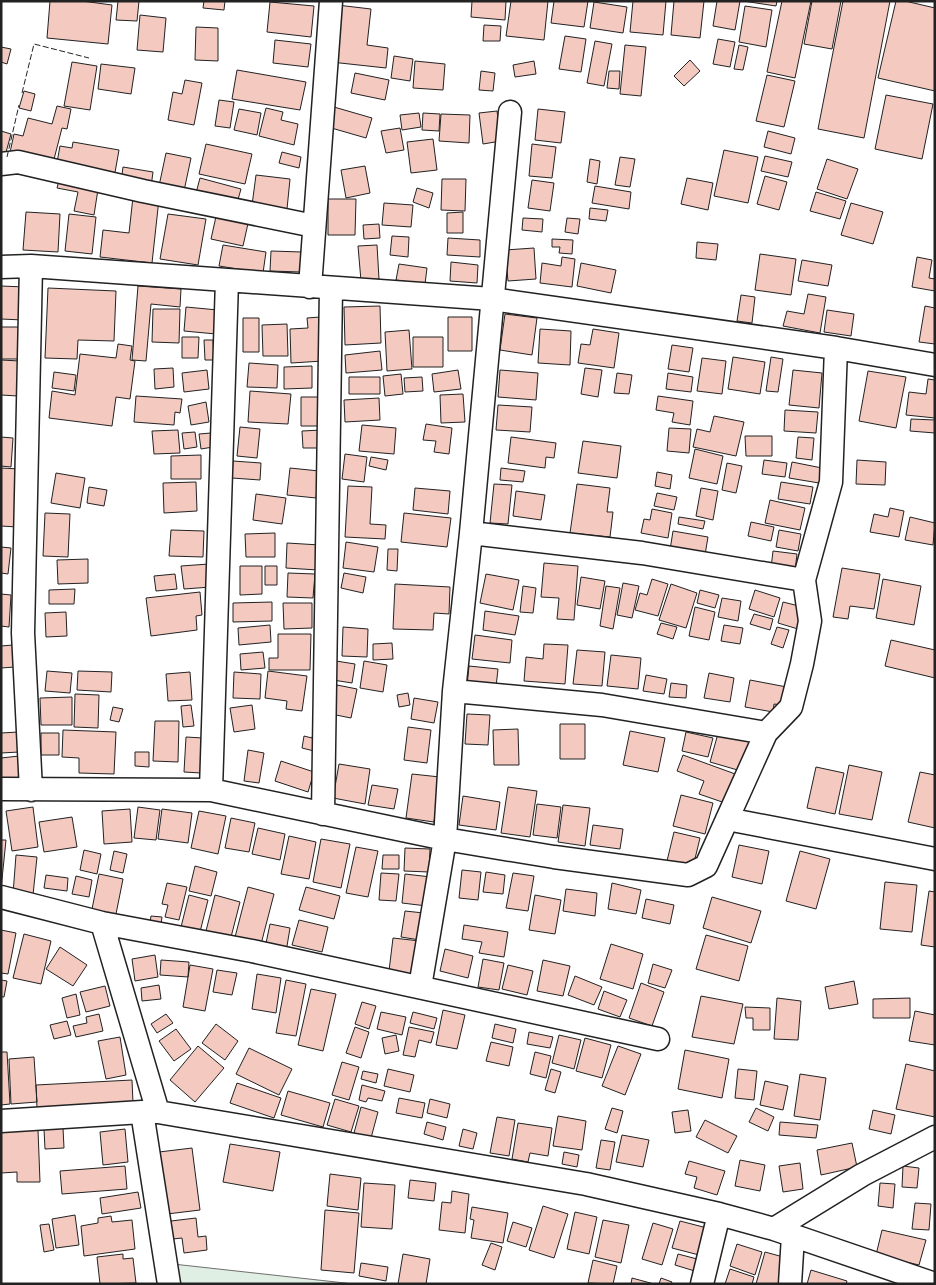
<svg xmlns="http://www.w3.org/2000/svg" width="936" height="1285" font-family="Spectral,serif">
<rect width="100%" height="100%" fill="#fff"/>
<path fill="#e0efe3" stroke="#6f6f6f" d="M 173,1264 L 354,1284 L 176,1284 Z"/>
<path fill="#f3c9c0" stroke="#222" d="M 50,1 L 82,1 L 112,5 L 108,44 L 47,38 Z
M 118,1 L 139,1 L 137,21 L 116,20 Z
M 204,1 L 225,1 L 224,10 L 203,8 Z
M 472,1 L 506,1 L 505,20 L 471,17 Z
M 511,1 L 548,1 L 544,40 L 506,36 Z
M 554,1 L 588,1 L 584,27 L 551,23 Z
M 633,1 L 666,1 L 663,35 L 630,32 Z
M 674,1 L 704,1 L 700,38 L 671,35 Z
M 717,1 L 740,1 L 735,30 L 713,26 Z
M 743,1 L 777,1 L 776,6 Z
M 782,1 L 811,1 L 795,78 L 767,72 Z
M 812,1 L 841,1 L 832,49 L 804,44 Z
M 843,1 L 890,1 L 864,138 L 818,129 Z
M 896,1 L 905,1 L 935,8 L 935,91 L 878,78 Z
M 270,2 L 314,6 L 311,37 L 267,32 Z
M 594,2 L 627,7 L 623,33 L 590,28 Z
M 337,5 L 371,9 L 367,45 L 388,48 L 386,68 L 331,62 Z
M 745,6 L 772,10 L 766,47 L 739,42 Z
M 140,15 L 166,18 L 163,52 L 137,50 Z
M 484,25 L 501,26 L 500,41 L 483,41 Z
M 196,27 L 218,28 L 218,61 L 195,60 Z
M 565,36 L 586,39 L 581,72 L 559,69 Z
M 718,39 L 735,42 L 730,67 L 713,64 Z
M 275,40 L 311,44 L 308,67 L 273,63 Z
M 595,41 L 612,44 L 604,86 L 587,83 Z
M 625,45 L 646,47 L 641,96 L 620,94 Z
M 739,45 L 748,47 L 743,70 L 734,69 Z
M 1,47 L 11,49 L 7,64 L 1,62 Z
M 394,56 L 413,59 L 410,81 L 391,78 Z
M 690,60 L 700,71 L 684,86 L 674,76 Z
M 415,61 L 445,64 L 443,90 L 413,88 Z
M 534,61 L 536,74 L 515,77 L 513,65 Z
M 72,62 L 97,66 L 90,110 L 64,106 Z
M 101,64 L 135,68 L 131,94 L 98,89 Z
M 237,70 L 306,82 L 300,110 L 232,99 Z
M 481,71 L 495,73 L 493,91 L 479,90 Z
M 609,71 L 620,71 L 619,89 L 607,88 Z
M 355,73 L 389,80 L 385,100 L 351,93 Z
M 767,75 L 795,81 L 784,127 L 756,121 Z
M 185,80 L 202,83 L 194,125 L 168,120 L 173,92 L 182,94 Z
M 24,91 L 35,94 L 31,111 L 19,108 Z
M 886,95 L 933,104 L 922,159 L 875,149 Z
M 219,100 L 234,102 L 230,128 L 215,126 Z
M 57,106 L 71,109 L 67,129 L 62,128 L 52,167 L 9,157 L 14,134 L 23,136 L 28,118 L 52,124 Z
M 334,107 L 372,118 L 366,138 L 328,127 Z
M 266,108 L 283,112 L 281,120 L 298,124 L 294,145 L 259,136 Z
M 239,109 L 261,113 L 257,135 L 234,130 Z
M 538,109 L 565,112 L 561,143 L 535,140 Z
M 497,111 L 501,141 L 483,144 L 479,113 Z
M 419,113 L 421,127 L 402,130 L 400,115 Z
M 423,113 L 440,114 L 439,131 L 422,130 Z
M 441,114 L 470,115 L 469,143 L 439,141 Z
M 400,128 L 404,150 L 386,153 L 381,131 Z
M 1,131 L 11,134 L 5,156 L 1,155 Z
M 768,131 L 795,138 L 791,154 L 764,147 Z
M 433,139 L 437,170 L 411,173 L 407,142 Z
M 73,142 L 119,150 L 114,178 L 56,168 L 60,146 L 72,148 Z
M 206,144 L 252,154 L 245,184 L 199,174 Z
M 532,144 L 556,147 L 552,178 L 529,176 Z
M 724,150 L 758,157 L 748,203 L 714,196 Z
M 282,152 L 301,157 L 299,168 L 279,163 Z
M 166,153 L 191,158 L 184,191 L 159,186 Z
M 765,156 L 792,162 L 788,177 L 761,171 Z
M 620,157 L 635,159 L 630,187 L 615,185 Z
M 590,159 L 600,161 L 597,184 L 587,182 Z
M 827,159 L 858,169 L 847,199 L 817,189 Z
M 365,166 L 370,193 L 346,198 L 341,170 Z
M 123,167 L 153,172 L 151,187 L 121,182 Z
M 256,175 L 290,179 L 287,209 L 252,205 Z
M 60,176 L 99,183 L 94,215 L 74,211 L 78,192 L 57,188 Z
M 765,176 L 787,182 L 779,210 L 757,204 Z
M 200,178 L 241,189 L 237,203 L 196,193 Z
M 687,178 L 713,183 L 708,210 L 681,204 Z
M 442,179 L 466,179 L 465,211 L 441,210 Z
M 532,180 L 554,183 L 550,211 L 528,208 Z
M 595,186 L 631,192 L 629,209 L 592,203 Z
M 417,188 L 433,193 L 429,208 L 413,202 Z
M 816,192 L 846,201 L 840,219 L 810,211 Z
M 133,197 L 159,199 L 152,263 L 100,257 L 103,230 L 129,233 Z
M 328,199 L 356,199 L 355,235 L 328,235 Z
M 384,203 L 413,205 L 411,227 L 382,225 Z
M 851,203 L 883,212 L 873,244 L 841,235 Z
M 590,208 L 608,210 L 606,221 L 589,219 Z
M 26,212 L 60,214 L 58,252 L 23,250 Z
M 217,212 L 249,219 L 243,246 L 211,239 Z
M 463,212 L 463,233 L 447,233 L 447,213 Z
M 69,214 L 96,217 L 92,254 L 65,251 Z
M 168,214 L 206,219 L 198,265 L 160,259 Z
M 523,218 L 543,219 L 542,232 L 522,230 Z
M 567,218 L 580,219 L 578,234 L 565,232 Z
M 379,224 L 380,238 L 364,239 L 363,225 Z
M 392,236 L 409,237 L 408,257 L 390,255 Z
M 448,238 L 480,240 L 480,257 L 447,255 Z
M 552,239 L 573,240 L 572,254 L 559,253 L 560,247 L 552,247 Z
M 697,242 L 718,244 L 716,260 L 696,258 Z
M 223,245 L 266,252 L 263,273 L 219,266 Z
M 377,245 L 379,279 L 361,281 L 358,246 Z
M 534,248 L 536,279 L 508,281 L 505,250 Z
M 271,251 L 302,252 L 301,272 L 270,271 Z
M 760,254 L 796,259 L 791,295 L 755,290 Z
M 562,257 L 575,259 L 572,287 L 540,283 L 542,263 L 561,266 Z
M 917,257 L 932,260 L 929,278 L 935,279 L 935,291 L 912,287 Z
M 802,260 L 832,265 L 828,286 L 798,281 Z
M 451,262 L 478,265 L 477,283 L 450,281 Z
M 581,263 L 616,270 L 611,293 L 577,286 Z
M 399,264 L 427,268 L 425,284 L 396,280 Z
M 1,286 L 25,287 L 23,320 L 1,319 Z
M 138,286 L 181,289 L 180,307 L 151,304 L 146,361 L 132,360 Z
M 48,288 L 116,291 L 114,341 L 78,340 L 77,359 L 45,358 Z
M 808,294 L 826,297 L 820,333 L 783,326 L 787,311 L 804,314 Z
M 741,295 L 755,297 L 752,323 L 737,321 Z
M 380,306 L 381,343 L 345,345 L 344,307 Z
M 925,306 L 935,308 L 935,344 L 919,342 Z
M 186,307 L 218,310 L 216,334 L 184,331 Z
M 153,309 L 180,309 L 179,343 L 152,342 Z
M 827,310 L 854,314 L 851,336 L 824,332 Z
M 505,314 L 537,318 L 532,355 L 500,350 Z
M 320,317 L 323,361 L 291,363 L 290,329 L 308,328 L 307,318 Z
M 448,317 L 472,317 L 472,351 L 448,351 Z
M 243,318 L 259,318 L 259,352 L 243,352 Z
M 287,324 L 288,356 L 263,356 L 262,325 Z
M 1,327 L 23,327 L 23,359 L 1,359 Z
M 540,329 L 571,331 L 570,365 L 538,363 Z
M 593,329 L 619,333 L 614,368 L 578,363 L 581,344 L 590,345 Z
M 409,330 L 412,369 L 387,371 L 385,332 Z
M 182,337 L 199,337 L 198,358 L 182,358 Z
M 413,337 L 443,337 L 443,367 L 413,367 Z
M 204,340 L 213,340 L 214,360 L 205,360 Z
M 118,344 L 132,346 L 130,360 L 135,361 L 130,399 L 116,397 L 112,426 L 49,418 L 52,391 L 75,395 L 80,354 L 116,358 Z
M 672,345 L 693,348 L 689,372 L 668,369 Z
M 380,351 L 382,370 L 346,373 L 345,355 Z
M 733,357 L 765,362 L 760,394 L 728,389 Z
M 771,357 L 783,359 L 778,392 L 766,391 Z
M 702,358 L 726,361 L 722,394 L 697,391 Z
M 1,360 L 20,361 L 18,396 L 1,395 Z
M 249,363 L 278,365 L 277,388 L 247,387 Z
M 312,366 L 312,388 L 284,389 L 284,367 Z
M 173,368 L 174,387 L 155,389 L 154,369 Z
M 585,368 L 602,370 L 598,397 L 581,394 Z
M 207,370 L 209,389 L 184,392 L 182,373 Z
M 458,370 L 461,389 L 434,392 L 432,374 Z
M 500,370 L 538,373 L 536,400 L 498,397 Z
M 793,370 L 822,373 L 819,408 L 789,405 Z
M 868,371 L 906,377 L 896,428 L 859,421 Z
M 54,372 L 76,375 L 74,391 L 52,388 Z
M 617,373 L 632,375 L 629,394 L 614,393 Z
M 668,373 L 693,377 L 691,392 L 666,389 Z
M 401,374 L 403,394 L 385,396 L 383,376 Z
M 349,377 L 380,377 L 380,394 L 349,394 Z
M 422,377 L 423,391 L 405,392 L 404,378 Z
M 928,379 L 935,380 L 935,418 L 906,415 L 909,392 L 926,394 Z
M 250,391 L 291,394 L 288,424 L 248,422 Z
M 463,394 L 465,422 L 441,423 L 440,395 Z
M 136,396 L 182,399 L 180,413 L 175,412 L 174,425 L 134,422 Z
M 658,396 L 693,401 L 690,425 L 672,422 L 674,413 L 656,410 Z
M 301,397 L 324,397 L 324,426 L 301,426 Z
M 379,398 L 380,420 L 345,422 L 344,400 Z
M 206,402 L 209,422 L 191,425 L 188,406 Z
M 498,405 L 532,407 L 530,432 L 496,430 Z
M 785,410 L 818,412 L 816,433 L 784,431 Z
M 714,416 L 744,422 L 736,456 L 693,447 L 697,429 L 710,432 Z
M 911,419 L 935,420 L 935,433 L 910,431 Z
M 426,424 L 452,428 L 449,454 L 434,452 L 436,441 L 423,440 Z
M 362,425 L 396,428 L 394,454 L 359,451 Z
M 240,427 L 260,429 L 257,458 L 237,456 Z
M 669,428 L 691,429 L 689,453 L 667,451 Z
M 178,430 L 180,453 L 154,454 L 152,431 Z
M 322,430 L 323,448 L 303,448 L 302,431 Z
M 195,432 L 197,447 L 184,449 L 182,433 Z
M 211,433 L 213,447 L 201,449 L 199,434 Z
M 745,436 L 772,436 L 772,456 L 746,456 Z
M 1,437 L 13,438 L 11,467 L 1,466 Z
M 511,437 L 556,443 L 554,458 L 546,457 L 545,468 L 508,463 Z
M 798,437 L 814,438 L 812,460 L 796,458 Z
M 583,441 L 621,446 L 617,478 L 578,473 Z
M 695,449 L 723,456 L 717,484 L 689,478 Z
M 345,454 L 367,457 L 364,482 L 342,479 Z
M 201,455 L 201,479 L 171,479 L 171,456 Z
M 371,457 L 388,460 L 386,470 L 369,466 Z
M 764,460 L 787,463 L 785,477 L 762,474 Z
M 857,460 L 886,462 L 885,485 L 856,484 Z
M 233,461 L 261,463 L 260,480 L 232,478 Z
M 792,462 L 822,468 L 819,483 L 789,478 Z
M 727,463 L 742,466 L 736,493 L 722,490 Z
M 1,468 L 20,469 L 17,527 L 1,526 Z
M 290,468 L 319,471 L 316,498 L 287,495 Z
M 501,468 L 525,471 L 523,482 L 500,480 Z
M 657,472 L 672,475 L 670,489 L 655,486 Z
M 56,473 L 85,478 L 80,508 L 51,503 Z
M 196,482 L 197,511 L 164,513 L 163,483 Z
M 781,482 L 813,487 L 810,504 L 778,499 Z
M 494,484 L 512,485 L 508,524 L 490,523 Z
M 577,484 L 610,488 L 607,512 L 613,512 L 610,537 L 570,533 Z
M 348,486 L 372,487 L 370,524 L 386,525 L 385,539 L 345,537 Z
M 89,487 L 107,490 L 104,506 L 87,503 Z
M 415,488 L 450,491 L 448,514 L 413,510 Z
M 701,488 L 718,491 L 713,520 L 696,516 Z
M 516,491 L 545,495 L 541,520 L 513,516 Z
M 657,493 L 677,497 L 674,510 L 654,506 Z
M 256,494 L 286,498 L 282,524 L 253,520 Z
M 770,500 L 805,508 L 800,530 L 765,523 Z
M 890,508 L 904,511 L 899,537 L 870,532 L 874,514 L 888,517 Z
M 652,509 L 672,513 L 668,538 L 641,533 L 644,519 L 650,520 Z
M 45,513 L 70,514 L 68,557 L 43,556 Z
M 404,513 L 451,518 L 447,547 L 401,542 Z
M 679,517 L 705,521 L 703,529 L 678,524 Z
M 910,517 L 935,523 L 933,545 L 905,540 Z
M 751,522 L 774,527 L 771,541 L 748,536 Z
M 171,530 L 204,531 L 203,557 L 169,556 Z
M 779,530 L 801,534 L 798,551 L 776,547 Z
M 673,531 L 708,537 L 705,555 L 670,550 Z
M 275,533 L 275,557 L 246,557 L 245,534 Z
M 346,542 L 378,547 L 374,572 L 343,568 Z
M 287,543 L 320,545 L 318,570 L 286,568 Z
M 1,547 L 11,548 L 8,574 L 1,573 Z
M 388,549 L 398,549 L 397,571 L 387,570 Z
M 773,551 L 797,554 L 795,571 L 771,568 Z
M 88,559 L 88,583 L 58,584 L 57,560 Z
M 544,563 L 578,566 L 574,620 L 557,619 L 559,598 L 541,597 Z
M 209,564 L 211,587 L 184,589 L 181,566 Z
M 240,566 L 262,566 L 262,594 L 240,595 Z
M 265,566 L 277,566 L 277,585 L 265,585 Z
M 842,568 L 880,574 L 874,609 L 850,606 L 848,619 L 833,617 Z
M 288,573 L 315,574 L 313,598 L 287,597 Z
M 344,573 L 366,577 L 363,593 L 341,588 Z
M 175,574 L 177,589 L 156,591 L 154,576 Z
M 486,574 L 519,580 L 513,610 L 480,603 Z
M 581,577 L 605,581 L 600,609 L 577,605 Z
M 652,579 L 668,584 L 658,616 L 635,610 L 640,593 L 647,595 Z
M 883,579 L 921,586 L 914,625 L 876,618 Z
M 623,583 L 639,586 L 632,618 L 617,615 Z
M 395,584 L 450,587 L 449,614 L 434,613 L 433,630 L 393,629 Z
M 671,584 L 697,593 L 686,628 L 659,620 Z
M 523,586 L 536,588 L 533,613 L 520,612 Z
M 606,586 L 620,588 L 613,629 L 600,626 Z
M 75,589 L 74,604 L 49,604 L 49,590 Z
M 700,590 L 719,595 L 715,608 L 697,603 Z
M 755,590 L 780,598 L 774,617 L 749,609 Z
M 200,592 L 202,615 L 196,616 L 197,630 L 151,636 L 146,598 Z
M 1,594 L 11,595 L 9,627 L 1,626 Z
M 722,598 L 741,601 L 738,621 L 718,617 Z
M 272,602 L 272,621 L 233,622 L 233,603 Z
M 783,602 L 803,607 L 798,629 L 778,623 Z
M 283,603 L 312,603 L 312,628 L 284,629 Z
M 695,607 L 715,612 L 709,640 L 689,636 Z
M 485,611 L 519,616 L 515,635 L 483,630 Z
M 66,612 L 67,636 L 46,637 L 45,613 Z
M 754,614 L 773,619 L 770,630 L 750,624 Z
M 661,623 L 677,627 L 673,639 L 657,634 Z
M 270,625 L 271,642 L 239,645 L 238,628 Z
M 724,625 L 743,628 L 740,644 L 721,641 Z
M 343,627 L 368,629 L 367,657 L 342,656 Z
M 777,627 L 789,630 L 783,648 L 771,644 Z
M 278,634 L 311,634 L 310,670 L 269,670 L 269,658 L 278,658 Z
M 475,635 L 512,640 L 510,663 L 472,659 Z
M 891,640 L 935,650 L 935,678 L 885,666 Z
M 392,643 L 393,659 L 373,660 L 373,644 Z
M 544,644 L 568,645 L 565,684 L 524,681 L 526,657 L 543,659 Z
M 13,645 L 15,667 L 1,668 L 1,646 Z
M 577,650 L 605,652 L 602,686 L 573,684 Z
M 263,652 L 265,668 L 241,670 L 240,654 Z
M 611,655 L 641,658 L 638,689 L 607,686 Z
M 336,661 L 355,664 L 352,683 L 333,680 Z
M 364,661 L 387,665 L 383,692 L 360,688 Z
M 469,666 L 498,669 L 496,687 L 467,685 Z
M 47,671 L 72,673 L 70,693 L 45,691 Z
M 78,671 L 112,672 L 111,692 L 77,690 Z
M 268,671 L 307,676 L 302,711 L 286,709 L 287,701 L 265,698 Z
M 190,672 L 192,700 L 168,701 L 166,674 Z
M 234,672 L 261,674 L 260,699 L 233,698 Z
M 709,673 L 734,678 L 730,702 L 704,698 Z
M 646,675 L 667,679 L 664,694 L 643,691 Z
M 750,680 L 792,688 L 788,706 L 774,704 L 773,712 L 745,707 Z
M 671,683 L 687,685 L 686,698 L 669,697 Z
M 337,685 L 357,689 L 351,718 L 331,714 Z
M 408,693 L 410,705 L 399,707 L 397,695 Z
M 75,694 L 99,695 L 98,728 L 74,727 Z
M 72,697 L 72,725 L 41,725 L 40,698 Z
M 414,698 L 438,702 L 434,723 L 411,719 Z
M 191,705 L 194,726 L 183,727 L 181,706 Z
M 252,705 L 255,729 L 234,732 L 230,708 Z
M 113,707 L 123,709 L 119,722 L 110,720 Z
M 467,714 L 490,715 L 488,745 L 465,744 Z
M 155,721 L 179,721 L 178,762 L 153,761 Z
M 560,724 L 585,724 L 585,759 L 560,759 Z
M 408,727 L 431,730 L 427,763 L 404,760 Z
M 314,729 L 318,752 L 302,748 L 304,736 L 312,738 Z
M 518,729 L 519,765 L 494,765 L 493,730 Z
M 63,730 L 116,732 L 114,774 L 79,773 L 79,758 L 62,757 Z
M 719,730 L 751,739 L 741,771 L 710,762 Z
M 630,731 L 665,738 L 658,772 L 623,765 Z
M 18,732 L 19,752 L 1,753 L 1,733 Z
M 686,732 L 713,738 L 708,757 L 682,751 Z
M 41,733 L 59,733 L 59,755 L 41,755 Z
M 186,737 L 203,738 L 201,773 L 184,772 Z
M 248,750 L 264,753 L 259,783 L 244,781 Z
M 135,752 L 149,752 L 149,767 L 135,766 Z
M 683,755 L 738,775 L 728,804 L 699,794 L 704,781 L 677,771 Z
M 19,756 L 21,779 L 1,781 L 1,758 Z
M 281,761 L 314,772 L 308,792 L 275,781 Z
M 339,764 L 370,769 L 365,804 L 333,798 Z
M 849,765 L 882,772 L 872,820 L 839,814 Z
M 816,767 L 844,773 L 835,814 L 807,808 Z
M 920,772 L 935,775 L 935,828 L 908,822 Z
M 412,774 L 440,777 L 434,822 L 406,818 Z
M 372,785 L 398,789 L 394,809 L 368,805 Z
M 508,787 L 537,791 L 530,837 L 501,833 Z
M 681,795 L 713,803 L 705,834 L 673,826 Z
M 463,796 L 500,802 L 496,830 L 459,825 Z
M 537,804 L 561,807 L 557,838 L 533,835 Z
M 563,805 L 590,808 L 585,846 L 558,842 Z
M 33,807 L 38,847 L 12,851 L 6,811 Z
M 138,807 L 160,810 L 156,840 L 134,838 Z
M 130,809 L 132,842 L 104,844 L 102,811 Z
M 162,809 L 192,813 L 188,843 L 158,839 Z
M 199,811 L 226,816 L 218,854 L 191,848 Z
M 72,817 L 77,847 L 44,852 L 39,822 Z
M 231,818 L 255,823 L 249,852 L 225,848 Z
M 593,825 L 623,829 L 620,849 L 590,845 Z
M 258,828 L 285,834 L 280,860 L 252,854 Z
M 674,832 L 700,838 L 692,871 L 666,865 Z
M 289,836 L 316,842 L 309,879 L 281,874 Z
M 321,839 L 350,844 L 341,888 L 313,882 Z
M 1,840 L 6,840 L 1,889 Z
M 739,845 L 769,851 L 762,884 L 732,877 Z
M 356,847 L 378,851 L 368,897 L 346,893 Z
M 405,848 L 430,849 L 429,872 L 404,871 Z
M 84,850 L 101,854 L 97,874 L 80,870 Z
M 114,851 L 127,854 L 123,873 L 110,870 Z
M 800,851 L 830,859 L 816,909 L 786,901 Z
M 16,855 L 37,857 L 33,895 L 13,894 Z
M 383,855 L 399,855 L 399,869 L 382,869 Z
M 195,866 L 217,872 L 211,896 L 189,891 Z
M 462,870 L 481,872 L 478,900 L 459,898 Z
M 486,872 L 505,875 L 503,894 L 483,892 Z
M 381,873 L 399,874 L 396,901 L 379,900 Z
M 513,873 L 534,876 L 528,911 L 506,908 Z
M 99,874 L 123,879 L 115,919 L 91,914 Z
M 405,874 L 431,877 L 427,906 L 402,903 Z
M 46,875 L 68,878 L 67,891 L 44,888 Z
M 76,876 L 92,880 L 89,897 L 72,894 Z
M 885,882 L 917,885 L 912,932 L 880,929 Z
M 167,883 L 187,887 L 179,920 L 165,917 L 168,905 L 162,904 Z
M 612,883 L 641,890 L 636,914 L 608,909 Z
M 248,887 L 274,894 L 260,948 L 234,941 Z
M 306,887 L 340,896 L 334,919 L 299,910 Z
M 566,889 L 597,893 L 595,916 L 563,911 Z
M 929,891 L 935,892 L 935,947 L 921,945 Z
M 189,895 L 208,900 L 199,936 L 180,931 Z
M 215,895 L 240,902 L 229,945 L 204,939 Z
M 535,895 L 561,900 L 555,934 L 529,930 Z
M 712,897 L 761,911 L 751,943 L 703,928 Z
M 646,899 L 674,905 L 670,924 L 642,918 Z
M 405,911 L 424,913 L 420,940 L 401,937 Z
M 151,916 L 162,917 L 160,930 L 149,928 Z
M 299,920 L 328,927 L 322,952 L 292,945 Z
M 270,924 L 290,928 L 286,952 L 265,948 Z
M 464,925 L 508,932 L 504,957 L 479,953 L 482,942 L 462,939 Z
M 1,930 L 16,933 L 8,974 L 1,973 Z
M 24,934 L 51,941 L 41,984 L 13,978 Z
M 706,935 L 748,946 L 739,981 L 696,969 Z
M 393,938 L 420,941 L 415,975 L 389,971 Z
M 611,944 L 643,954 L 633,989 L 600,979 Z
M 60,947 L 87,965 L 73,986 L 46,969 Z
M 445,949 L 473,956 L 468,978 L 440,971 Z
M 155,955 L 158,977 L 135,981 L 132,959 Z
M 483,959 L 504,963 L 499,990 L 478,987 Z
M 161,960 L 189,962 L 188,977 L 160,975 Z
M 543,960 L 570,966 L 563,996 L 537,991 Z
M 653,964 L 672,970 L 665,988 L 648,983 Z
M 190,965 L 213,969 L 205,1011 L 183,1007 Z
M 508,965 L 533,971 L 527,995 L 502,989 Z
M 217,970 L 237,973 L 232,995 L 213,992 Z
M 257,974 L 281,978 L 276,1013 L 252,1009 Z
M 575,976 L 602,987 L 594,1005 L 568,995 Z
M 1,980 L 7,981 L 4,997 L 1,997 Z
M 286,980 L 306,984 L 296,1036 L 276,1033 Z
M 854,981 L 858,1004 L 829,1009 L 825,987 Z
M 641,983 L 664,992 L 652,1026 L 629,1018 Z
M 159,985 L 161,999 L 142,1001 L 141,988 Z
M 105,986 L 110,1006 L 86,1012 L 80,992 Z
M 311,989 L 336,994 L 323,1051 L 298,1045 Z
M 604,991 L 627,1000 L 620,1017 L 598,1009 Z
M 76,994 L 80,1015 L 67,1018 L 62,998 Z
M 701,996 L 743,1004 L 734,1044 L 692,1037 Z
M 777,998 L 801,1001 L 798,1040 L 774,1039 Z
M 910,998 L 910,1018 L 873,1018 L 873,999 Z
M 362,1002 L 376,1006 L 369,1029 L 355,1024 Z
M 745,1007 L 770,1008 L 770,1030 L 753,1030 L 753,1018 L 746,1018 Z
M 443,1010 L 465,1015 L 457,1049 L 436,1045 Z
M 915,1011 L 935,1015 L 935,1045 L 909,1041 Z
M 381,1012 L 406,1017 L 402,1035 L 377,1029 Z
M 413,1012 L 437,1018 L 434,1029 L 410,1023 Z
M 99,1014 L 103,1031 L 76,1037 L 73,1026 L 87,1023 L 86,1017 Z
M 166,1014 L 173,1023 L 157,1033 L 151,1024 Z
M 67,1021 L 71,1035 L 54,1039 L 50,1025 Z
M 216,1024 L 238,1041 L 225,1060 L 202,1043 Z
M 495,1024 L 516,1029 L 513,1043 L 492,1038 Z
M 355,1027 L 369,1032 L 361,1058 L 346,1053 Z
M 409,1027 L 434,1032 L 431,1043 L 419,1040 L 415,1057 L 403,1055 Z
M 176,1029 L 191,1049 L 174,1061 L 159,1041 Z
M 529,1032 L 553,1037 L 550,1048 L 527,1044 Z
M 396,1035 L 399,1051 L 385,1054 L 382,1038 Z
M 559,1035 L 581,1040 L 574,1069 L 552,1063 Z
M 120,1037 L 126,1075 L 106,1079 L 98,1041 Z
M 585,1038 L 611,1045 L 602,1078 L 576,1071 Z
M 491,1042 L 513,1047 L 509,1066 L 486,1061 Z
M 198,1046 L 224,1068 L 195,1102 L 170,1080 Z
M 618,1046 L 641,1054 L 625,1095 L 602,1086 Z
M 249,1048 L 292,1069 L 279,1095 L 236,1074 Z
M 685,1050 L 729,1059 L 722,1098 L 678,1089 Z
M 1,1052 L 7,1052 L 10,1104 L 1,1105 Z
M 535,1052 L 551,1056 L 546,1078 L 530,1074 Z
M 34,1057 L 37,1102 L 11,1104 L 9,1059 Z
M 342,1062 L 359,1067 L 349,1100 L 332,1095 Z
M 906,1064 L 935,1071 L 935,1117 L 896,1109 Z
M 388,1069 L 414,1075 L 410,1092 L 384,1086 Z
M 551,1069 L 561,1072 L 555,1093 L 545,1090 Z
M 738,1069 L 757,1071 L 754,1100 L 735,1098 Z
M 363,1071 L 378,1074 L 376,1083 L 361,1079 Z
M 800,1074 L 826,1078 L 820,1120 L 794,1116 Z
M 132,1080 L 133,1103 L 37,1108 L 36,1085 Z
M 765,1081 L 788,1086 L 783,1110 L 760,1105 Z
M 237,1083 L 281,1098 L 274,1118 L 230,1103 Z
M 362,1085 L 385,1091 L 382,1101 L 368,1098 L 366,1102 L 359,1100 Z
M 288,1091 L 330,1103 L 323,1127 L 281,1115 Z
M 399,1098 L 425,1103 L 422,1118 L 396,1113 Z
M 335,1099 L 359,1106 L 351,1132 L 327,1125 Z
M 430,1099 L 450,1104 L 447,1118 L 427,1113 Z
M 361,1107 L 378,1112 L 371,1138 L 354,1133 Z
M 612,1108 L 623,1111 L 617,1133 L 605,1129 Z
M 756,1108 L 774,1117 L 768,1131 L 749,1122 Z
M 688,1110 L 691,1131 L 675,1133 L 672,1112 Z
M 873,1110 L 895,1115 L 891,1134 L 869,1129 Z
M 558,1116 L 586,1121 L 582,1150 L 553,1146 Z
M 497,1117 L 515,1120 L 509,1156 L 490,1153 Z
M 705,1120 L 737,1136 L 728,1153 L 696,1137 Z
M 427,1122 L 446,1127 L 443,1140 L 424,1134 Z
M 780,1122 L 818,1125 L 816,1138 L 779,1135 Z
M 518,1123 L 552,1128 L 548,1156 L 530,1153 L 528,1162 L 512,1159 Z
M 63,1128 L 64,1148 L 45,1149 L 44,1129 Z
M 125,1129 L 128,1162 L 103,1165 L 100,1132 Z
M 463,1129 L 477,1133 L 473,1149 L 459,1146 Z
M 38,1130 L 40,1182 L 17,1182 L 17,1172 L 1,1173 L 1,1131 Z
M 622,1135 L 649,1140 L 643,1167 L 616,1162 Z
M 601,1140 L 615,1142 L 610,1170 L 596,1168 Z
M 852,1143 L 857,1167 L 821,1175 L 817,1150 Z
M 230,1144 L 280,1152 L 273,1191 L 223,1182 Z
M 192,1148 L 200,1210 L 167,1214 L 159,1152 Z
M 564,1152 L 579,1155 L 577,1167 L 562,1164 Z
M 740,1160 L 765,1165 L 760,1191 L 735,1186 Z
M 689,1161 L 725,1171 L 717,1195 L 694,1188 L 697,1177 L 685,1174 Z
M 800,1163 L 803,1189 L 783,1192 L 779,1166 Z
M 125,1166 L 127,1189 L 62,1194 L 60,1171 Z
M 903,1166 L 919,1168 L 917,1188 L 902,1187 Z
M 330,1174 L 361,1178 L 358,1210 L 327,1206 Z
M 410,1180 L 436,1183 L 434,1201 L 408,1198 Z
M 364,1183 L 395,1185 L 392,1229 L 361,1227 Z
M 880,1183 L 895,1184 L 893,1208 L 878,1206 Z
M 452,1191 L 469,1194 L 465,1233 L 439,1230 L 442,1202 L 451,1203 Z
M 138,1192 L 141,1208 L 102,1214 L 100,1198 Z
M 915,1203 L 931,1204 L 929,1230 L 912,1229 Z
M 543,1206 L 568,1214 L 554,1258 L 529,1250 Z
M 472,1207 L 508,1213 L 503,1243 L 471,1238 L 474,1220 L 470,1219 Z
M 325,1210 L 359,1213 L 354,1273 L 321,1270 Z
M 575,1212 L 597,1217 L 589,1254 L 567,1249 Z
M 75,1215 L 79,1245 L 56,1248 L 52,1219 Z
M 111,1216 L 112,1222 L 132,1220 L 135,1249 L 84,1256 L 81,1226 L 98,1223 L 98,1218 Z
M 196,1218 L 198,1237 L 206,1236 L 207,1250 L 184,1253 L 182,1238 L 173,1239 L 171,1221 Z
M 603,1220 L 629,1225 L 621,1263 L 595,1257 Z
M 680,1221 L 711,1229 L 703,1256 L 672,1248 Z
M 513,1222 L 532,1228 L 526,1247 L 507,1241 Z
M 653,1223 L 673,1229 L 662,1265 L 642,1259 Z
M 49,1224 L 54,1250 L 44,1252 L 40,1225 Z
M 882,1230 L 926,1240 L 919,1265 L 876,1255 Z
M 491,1243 L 502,1247 L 495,1270 L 482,1265 Z
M 737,1244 L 762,1252 L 755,1275 L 730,1266 Z
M 765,1252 L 787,1258 L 779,1284 L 756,1284 Z
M 123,1254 L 123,1259 L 133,1258 L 136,1283 L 100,1284 L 97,1257 Z
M 403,1254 L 430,1259 L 426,1284 L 398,1284 Z
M 678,1254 L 701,1260 L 698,1272 L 675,1265 Z
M 593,1260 L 617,1266 L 613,1284 L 588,1283 Z
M 361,1263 L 388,1267 L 386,1281 L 359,1276 Z
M 730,1269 L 754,1277 L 752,1284 L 725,1284 Z
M 811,1270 L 847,1281 L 846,1284 L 807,1284 Z
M 632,1278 L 654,1284 L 631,1284 Z
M 661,1278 L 672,1282 L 671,1284 L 659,1284 Z"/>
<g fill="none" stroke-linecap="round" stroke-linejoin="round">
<g stroke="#222" stroke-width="25">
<path id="minor" d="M 1,164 L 18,162 L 143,191 L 314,226
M 1,267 L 31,266 L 492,299 L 836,348 L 935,365
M 310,287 L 331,1
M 471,533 L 642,553 L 804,580
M 454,691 L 602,705 L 766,733
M 1,789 L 211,790 L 445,839 L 554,857 L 688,875 L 706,866 L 766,733 L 791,707 L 802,664 L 810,621 L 804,580 L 831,482 L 836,348
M 31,790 L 23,633 L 31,266
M 211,790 L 227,280
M 323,814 L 331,288
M 727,819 L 935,859
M 1,897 L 102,923 L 252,951 L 658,1039
M 102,923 L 158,1112
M 420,987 L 445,839 L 454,691 L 471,533 L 510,112
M 142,1112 L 169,1284
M 1,1121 L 142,1112 L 158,1112 L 586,1184 L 719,1214 L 774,1229 L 935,1284
M 774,1229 L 862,1175 L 935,1137
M 702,1284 L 719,1214
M 790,1284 L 793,1236"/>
</g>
<use href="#minor" stroke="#fff" stroke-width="22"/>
<path stroke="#222" stroke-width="1" stroke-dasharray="6 2.5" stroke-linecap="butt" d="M 22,93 L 34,44 L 89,58
M 7,157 L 19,105"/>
</g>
<rect width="936" height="1285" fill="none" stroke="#222222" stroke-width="5"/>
</svg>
